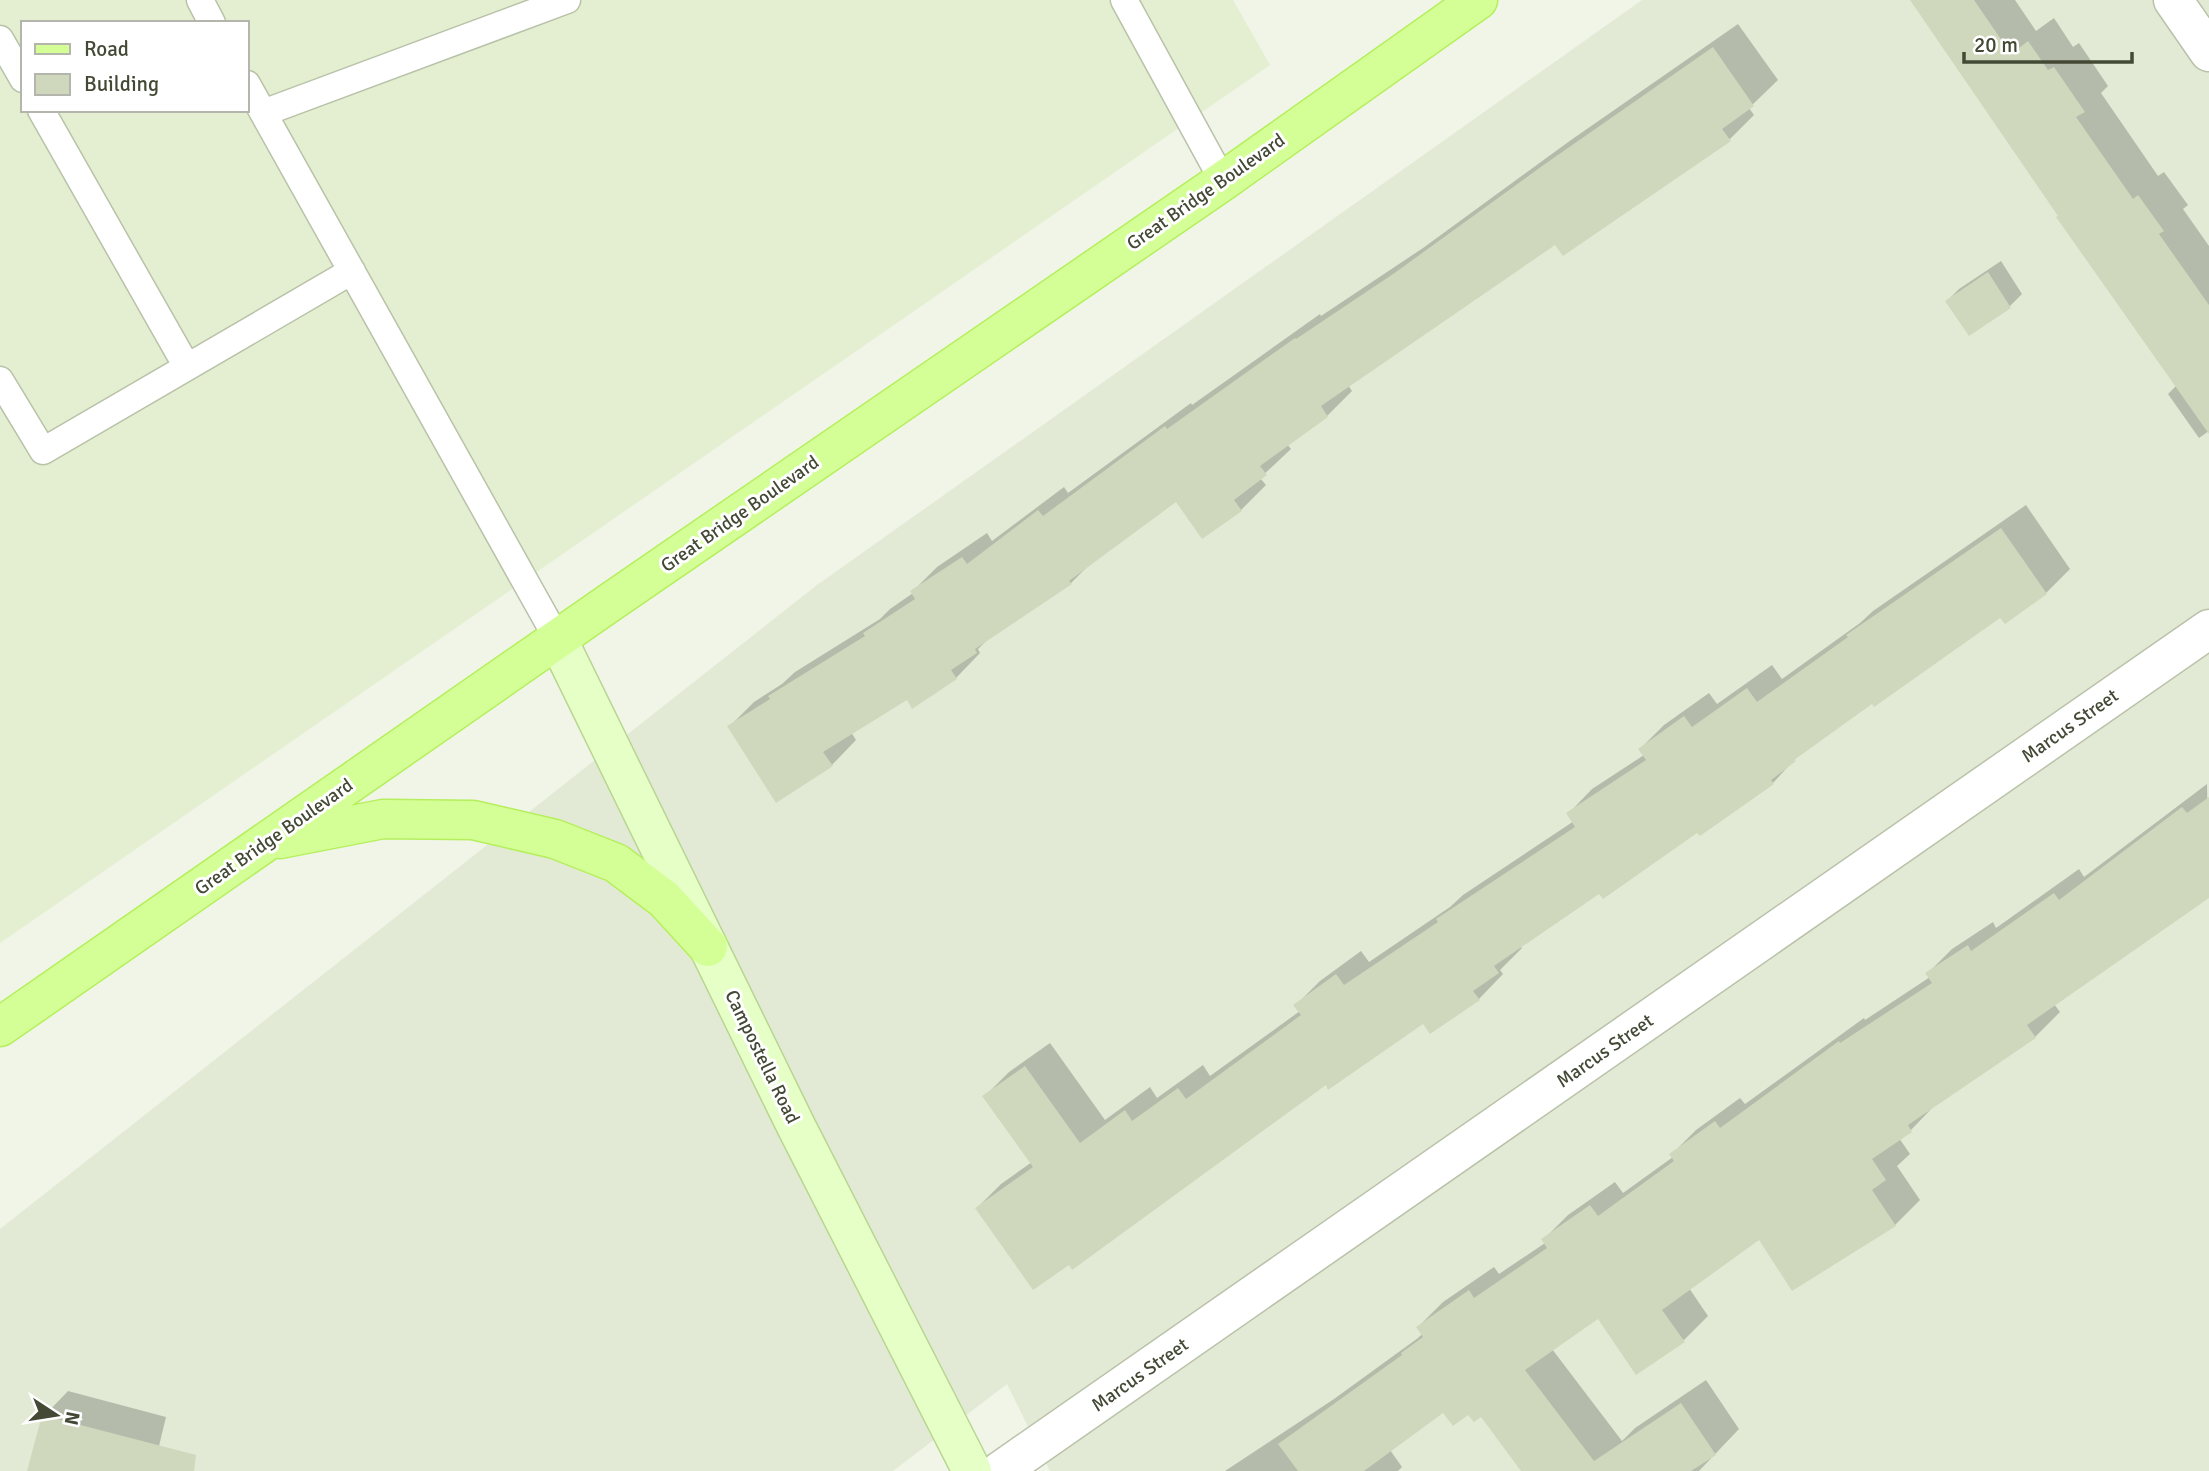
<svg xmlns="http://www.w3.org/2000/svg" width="2209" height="1471" font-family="Signika,sans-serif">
<rect width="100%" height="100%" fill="#f0f5e7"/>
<path fill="#e2ead5" d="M 1642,0 L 2209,0 L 2209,1471 L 1050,1471 L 1007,1384 L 893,1471 L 0,1471 L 0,1229 L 817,585 Z"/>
<path fill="#e3efd0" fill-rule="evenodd" d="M 0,0 L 1233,0 L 1270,65 L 0,943 ZM 23,23 L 247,23 L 247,110 L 23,110 Z"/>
<path fill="#0003" d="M 1911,0 L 2015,0 L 2036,31 L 2054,18 L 2073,47 L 2079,43 L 2108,86 L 2101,93 L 2158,176 L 2164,172 L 2188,205 L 2183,209 L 2209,246 L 2209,431 L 2199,438 L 2168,394 L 2177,385 Z
M 1738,24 L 1778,80 L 1749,108 L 1754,115 L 1730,139 L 1563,254 L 1555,243 L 1348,385 L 1352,391 L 1327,416 L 1287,444 L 1291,449 L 1260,478 L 1266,485 L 1241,510 L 1202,536 L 1176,500 L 1093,561 L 1071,583 L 990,637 L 978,649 L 980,653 L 956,678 L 907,697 L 851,732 L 856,740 L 832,765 L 730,726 L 754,702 L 782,684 L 795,672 L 880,619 L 890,609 L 913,593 L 912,592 L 937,567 L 987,533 L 992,541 L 1064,487 L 1068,493 L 1191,403 L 1192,405 L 1320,314 L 1321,316 L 1423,248 L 1571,140 Z
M 2001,261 L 2022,294 L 2010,306 L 1947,301 L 1959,289 Z
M 2026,505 L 2070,569 L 2046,593 L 2000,616 L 1873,702 L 1796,758 L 1773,783 L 1600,891 L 1520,946 L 1522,948 L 1500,970 L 1503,974 L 1479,999 L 1423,1022 L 1326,1082 L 1069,1263 L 977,1208 L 1001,1184 L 1032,1162 L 985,1096 L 1009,1072 L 1050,1043 L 1105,1120 L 1150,1087 L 1157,1098 L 1203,1065 L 1210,1076 L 1300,1011 L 1296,1005 L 1320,981 L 1361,951 L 1369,962 L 1450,907 L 1463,895 L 1574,821 L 1568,814 L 1592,789 L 1644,755 L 1640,749 L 1664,725 L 1709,693 L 1717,704 L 1772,665 L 1782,679 L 1860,623 L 1873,611 Z
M 2207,784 L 2209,896 L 2054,1004 L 2060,1012 L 2035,1037 L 1935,1105 L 1911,1130 L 1899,1138 L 1910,1154 L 1897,1166 L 1920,1200 L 1895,1225 L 1793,1289 L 1759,1238 L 1689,1288 L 1708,1316 L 1684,1340 L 1598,1317 L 1552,1349 L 1622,1441 L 1635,1428 L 1706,1380 L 1739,1429 L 1699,1471 L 1524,1471 L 1481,1415 L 1444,1411 L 1390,1450 L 1402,1467 L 1398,1471 L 1225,1471 L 1334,1399 L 1418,1338 L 1423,1333 L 1418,1327 L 1443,1302 L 1494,1267 L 1499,1274 L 1545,1243 L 1543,1240 L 1568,1215 L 1615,1182 L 1623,1193 L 1673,1157 L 1672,1154 L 1696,1130 L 1740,1098 L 1745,1104 L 1864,1018 L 1865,1020 L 1930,977 L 1928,973 L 1952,949 L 1993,922 L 1996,928 L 2079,869 L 2084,877 Z
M 68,1391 L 166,1417 L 153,1471 L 29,1471 L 44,1416 Z"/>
<path fill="#cfd8bc" d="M 1910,0 L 1974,0 L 2011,54 L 2028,41 L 2048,70 L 2054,67 L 2085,112 L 2076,117 L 2133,199 L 2138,195 L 2164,231 L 2159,234 L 2209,305 L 2209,434 L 2056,217 L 2058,216 Z
M 1713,47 L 1754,106 L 1722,129 L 1731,141 L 1563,256 L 1555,245 L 1321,406 L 1328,417 L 1260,466 L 1267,475 L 1234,500 L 1242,511 L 1202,539 L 1176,502 L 1069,581 L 1072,584 L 975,649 L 977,653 L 951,670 L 957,679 L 912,709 L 907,700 L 823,752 L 833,766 L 776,803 L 727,726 L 770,699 L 768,696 L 865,636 L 863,633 L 915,599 L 910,591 L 962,557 L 967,564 L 1038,510 L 1043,516 L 1165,426 L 1167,429 L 1295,338 L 1296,339 L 1396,272 L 1545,164 Z
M 1988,272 L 2011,308 L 1969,336 L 1945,301 Z
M 2001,528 L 2047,594 L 2005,624 L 2000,618 L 1874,707 L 1872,704 L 1794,760 L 1796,761 L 1771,780 L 1774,784 L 1700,836 L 1697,833 L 1603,899 L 1599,894 L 1494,966 L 1499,973 L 1473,991 L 1480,1000 L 1430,1034 L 1423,1024 L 1328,1090 L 1326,1085 L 1072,1270 L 1069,1265 L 1033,1290 L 975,1208 L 1033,1167 L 982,1096 L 1025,1066 L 1080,1143 L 1125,1110 L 1132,1121 L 1178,1088 L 1186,1099 L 1301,1015 L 1293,1005 L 1336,974 L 1344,985 L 1438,922 L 1436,919 L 1575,827 L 1566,813 L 1646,760 L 1638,749 L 1684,716 L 1692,727 L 1747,688 L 1757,702 L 1848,637 L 1846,635 Z
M 2209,797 L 2209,898 L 2027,1025 L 2036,1038 L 1908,1125 L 1912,1132 L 1872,1159 L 1886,1180 L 1872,1190 L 1896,1226 L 1792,1291 L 1759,1240 L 1662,1310 L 1685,1342 L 1636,1375 L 1598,1319 L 1525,1370 L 1594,1461 L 1681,1403 L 1716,1455 L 1691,1471 L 1521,1471 L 1481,1417 L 1474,1422 L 1468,1415 L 1453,1426 L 1443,1413 L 1364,1471 L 1298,1471 L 1278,1444 L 1402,1355 L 1401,1353 L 1423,1337 L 1416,1327 L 1469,1290 L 1474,1298 L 1547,1248 L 1541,1239 L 1590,1205 L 1598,1216 L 1674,1161 L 1669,1154 L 1715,1121 L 1720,1128 L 1839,1041 L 1840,1043 L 1932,983 L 1925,973 L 1968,945 L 1971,951 L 2054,893 L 2059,900 L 2182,807 L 2187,813 Z
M 42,1415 L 196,1455 L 194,1471 L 27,1471 Z"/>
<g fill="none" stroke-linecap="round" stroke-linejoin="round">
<g stroke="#b9c2a9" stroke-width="29">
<path id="service" d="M 200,0 L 212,23
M 1124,0 L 1223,181
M 0,39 L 23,79
M 247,84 L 558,640
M 41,110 L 187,367
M 263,113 L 567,0
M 0,380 L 43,451 L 352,271"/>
</g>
<g stroke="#b9c2a9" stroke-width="41">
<path id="minor" d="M 2173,0 L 2209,52
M 1000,1471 L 2209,629"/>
</g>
<g stroke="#b8d691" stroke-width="41">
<path id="secondary" d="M 558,640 L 796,1126 L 972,1471"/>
</g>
<g stroke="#b5ef5c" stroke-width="41">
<path id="primary" d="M 280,839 L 383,819 L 473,820 L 555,839 L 616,863 L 664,899 L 708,947
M 0,1027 L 612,601 L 1223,181 L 1478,0"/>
</g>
<use href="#service" stroke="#fff" stroke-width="26"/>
<use href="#minor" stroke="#fff" stroke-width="38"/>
<use href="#secondary" stroke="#e6ffc7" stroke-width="38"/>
<use href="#primary" stroke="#d4ff96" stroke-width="38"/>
</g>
<g text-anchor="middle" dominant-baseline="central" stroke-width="6" stroke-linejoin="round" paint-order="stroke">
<g font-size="19" fill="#434935" stroke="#fff">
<text transform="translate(1206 192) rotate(-35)">Great Bridge Boulevard</text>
<text transform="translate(740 514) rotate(-35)">Great Bridge Boulevard</text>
<text transform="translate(2070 726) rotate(-35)">Marcus Street</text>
<text transform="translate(274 837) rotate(-35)">Great Bridge Boulevard</text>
<text transform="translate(1605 1051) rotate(-35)">Marcus Street</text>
<text transform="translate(762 1057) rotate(64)">Campostella Road</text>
<text transform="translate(1140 1375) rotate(-35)">Marcus Street</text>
</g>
</g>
<rect x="21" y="21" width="228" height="91" fill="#ffffff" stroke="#b4b6ae" stroke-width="2"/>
<rect x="35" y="44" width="35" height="10" fill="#d4ff96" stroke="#b4b6ae" stroke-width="2"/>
<text x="84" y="56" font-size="21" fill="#434935">Road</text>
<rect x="35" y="74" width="35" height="21" fill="#cfd8bc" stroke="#b4b6ae" stroke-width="2"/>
<text x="84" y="91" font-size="21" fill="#434935">Building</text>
<g transform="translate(56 1415) rotate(102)" stroke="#ffffff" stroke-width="5" paint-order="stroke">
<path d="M0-5L12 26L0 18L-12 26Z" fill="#434935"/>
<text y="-10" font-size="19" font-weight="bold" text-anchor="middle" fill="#434935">N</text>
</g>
<path d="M1964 52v10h168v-10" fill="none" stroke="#434935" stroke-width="3.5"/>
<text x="1974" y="52" font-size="21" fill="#434935" stroke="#ffffff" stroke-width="5" paint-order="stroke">20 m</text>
</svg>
